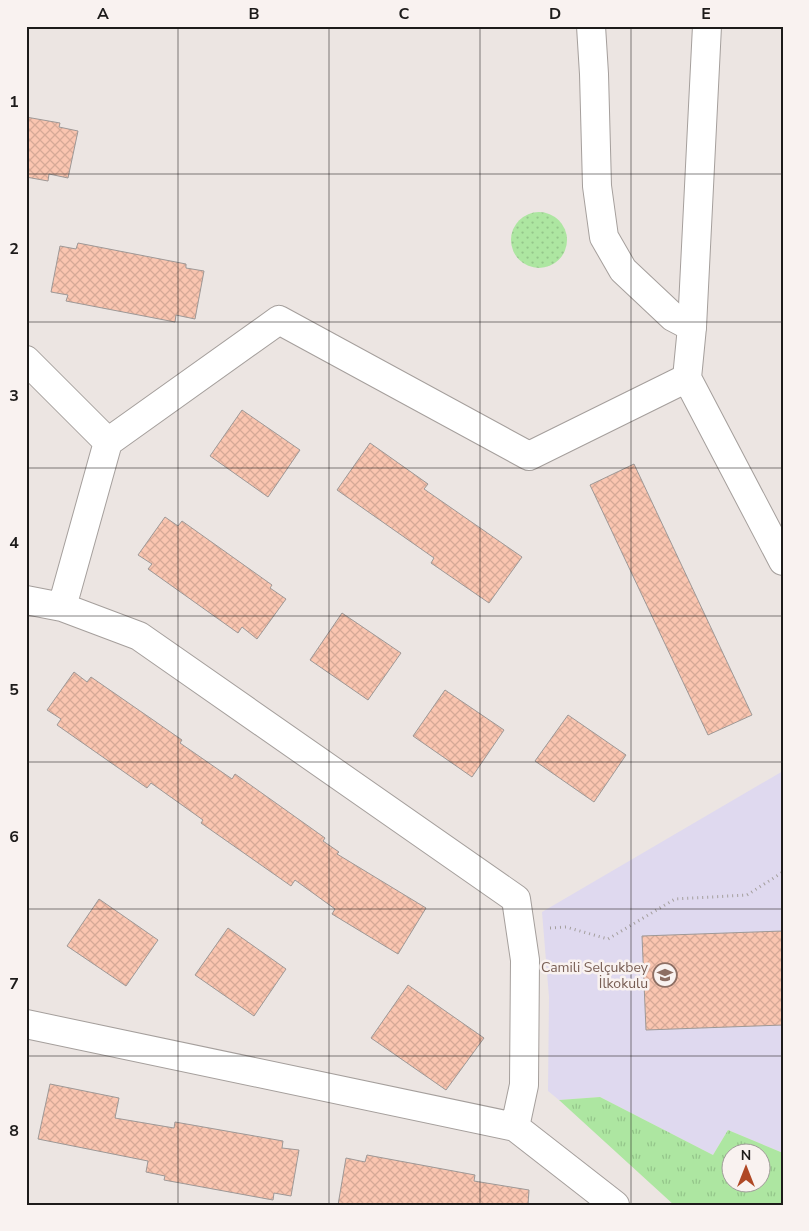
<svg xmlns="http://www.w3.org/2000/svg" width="809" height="1231" font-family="'Nunito Sans',sans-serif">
<defs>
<pattern id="grass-tufts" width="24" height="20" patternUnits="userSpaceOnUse" patternTransform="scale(1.25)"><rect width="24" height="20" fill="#ade6a1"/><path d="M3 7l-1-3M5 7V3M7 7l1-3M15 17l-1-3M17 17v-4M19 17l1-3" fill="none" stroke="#94c58a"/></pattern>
<pattern id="park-dots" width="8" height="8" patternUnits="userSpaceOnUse" patternTransform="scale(1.25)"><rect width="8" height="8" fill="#ade6a1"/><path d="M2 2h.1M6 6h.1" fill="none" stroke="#94c58a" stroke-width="1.8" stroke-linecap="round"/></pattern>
<pattern id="building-cross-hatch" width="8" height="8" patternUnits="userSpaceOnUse" patternTransform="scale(1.25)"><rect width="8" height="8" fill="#fac5b0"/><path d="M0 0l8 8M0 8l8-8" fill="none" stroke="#d6a997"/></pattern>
</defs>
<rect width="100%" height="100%" fill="#ece5e2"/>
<path fill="#dfd9ef" d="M 783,771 L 783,1153 L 728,1130 L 713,1155 L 600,1097 L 559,1100 L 548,1091 L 549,997 L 542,912 Z"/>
<path fill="url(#grass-tufts)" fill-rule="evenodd" d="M 600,1097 L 713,1155 L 728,1130 L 783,1153 L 783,1205 L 674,1205 L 559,1100 ZM 732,1154 L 762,1154 L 762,1184 L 732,1184 Z"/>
<path fill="url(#park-dots)" d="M511 240a28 28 0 1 1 56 0a28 28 0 1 1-56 0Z"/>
<path fill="url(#building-cross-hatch)" stroke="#9e9896" d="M 26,117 L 60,123 L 59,127 L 78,131 L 68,178 L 49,174 L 48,181 L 26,177 Z
M 78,243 L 186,264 L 186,268 L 204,271 L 195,319 L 176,315 L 175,322 L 66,301 L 68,295 L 51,292 L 60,246 L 76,249 Z
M 242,410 L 300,450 L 268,497 L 210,456 Z
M 370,443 L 428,484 L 424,489 L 522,557 L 489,603 L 431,563 L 434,558 L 337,490 Z
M 634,464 L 752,715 L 708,735 L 590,485 Z
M 165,517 L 178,526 L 182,521 L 272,585 L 270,588 L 286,599 L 257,639 L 242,627 L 238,633 L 148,569 L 152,564 L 138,555 Z
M 342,613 L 401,653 L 368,700 L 310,660 Z
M 74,672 L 87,682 L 91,677 L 182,740 L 180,743 L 232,779 L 235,774 L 325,838 L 323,841 L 339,852 L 337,854 L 426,908 L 398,954 L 332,914 L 335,909 L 295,880 L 291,886 L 201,823 L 203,820 L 151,783 L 147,788 L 57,725 L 61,719 L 47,710 Z
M 445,690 L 504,730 L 472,777 L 413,736 Z
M 568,715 L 626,755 L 594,802 L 535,761 Z
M 99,899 L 158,940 L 126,986 L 67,946 Z
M 228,928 L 286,969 L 254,1016 L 195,975 Z
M 783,931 L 783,1025 L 646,1030 L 642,936 Z
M 408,985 L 484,1038 L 446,1090 L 371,1038 Z
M 50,1084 L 119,1098 L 115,1118 L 174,1128 L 175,1122 L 283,1141 L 282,1148 L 299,1150 L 291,1196 L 274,1193 L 273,1200 L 164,1180 L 165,1176 L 146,1172 L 148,1161 L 38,1139 Z
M 367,1155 L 475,1175 L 474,1181 L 529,1190 L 528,1205 L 338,1205 L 346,1158 L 365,1162 Z"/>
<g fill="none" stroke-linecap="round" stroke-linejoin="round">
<g stroke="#a59f9c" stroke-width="30">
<path id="minor" d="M 26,360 L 108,442 L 279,320 L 529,456 L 687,378 L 692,327 L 707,26
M 687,378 L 783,561
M 26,600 L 62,607 L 108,442
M 62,607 L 139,636 L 516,899 L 525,960 L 524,1085 L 515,1127 L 615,1205
M 26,1024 L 515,1127"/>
</g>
<g stroke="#a59f9c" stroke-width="30">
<path id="tertiary" d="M 591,26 L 594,74 L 597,186 L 604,237 L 623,270 L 673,317 L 692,327"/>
</g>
<path stroke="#a49f9d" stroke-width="3" stroke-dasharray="1 4" stroke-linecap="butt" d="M 550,928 L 566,927 L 608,939 L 675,899 L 747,895 L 783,872"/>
<use href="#minor" stroke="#fff" stroke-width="28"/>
<use href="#tertiary" stroke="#fff" stroke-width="28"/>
</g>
<path fill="none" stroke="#1d1b1a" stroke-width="1" stroke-opacity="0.55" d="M 178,26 L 178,1205M 329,26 L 329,1205M 480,26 L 480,1205M 631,26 L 631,1205M 26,174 L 783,174M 26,322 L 783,322M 26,468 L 783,468M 26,616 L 783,616M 26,762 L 783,762M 26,909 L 783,909M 26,1056 L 783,1056"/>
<defs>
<g id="school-ring" transform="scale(1.25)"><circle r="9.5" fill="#f9f2f0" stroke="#8d6e63" stroke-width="1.5"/><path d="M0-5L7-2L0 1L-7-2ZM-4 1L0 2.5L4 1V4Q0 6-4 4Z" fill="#8d6e63"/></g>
</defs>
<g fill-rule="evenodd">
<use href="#school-ring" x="665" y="975"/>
</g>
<g text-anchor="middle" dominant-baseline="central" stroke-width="5" stroke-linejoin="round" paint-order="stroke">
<g font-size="14" fill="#785e54" stroke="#f9f2f0" text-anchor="end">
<text x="648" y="967">Camili Selçukbey<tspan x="648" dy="16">İlkokulu</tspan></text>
</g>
</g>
<rect width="809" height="1231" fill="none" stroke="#f9f2f0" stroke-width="55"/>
<g transform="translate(746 1168)"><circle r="24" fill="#f9f2f0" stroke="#a19c9a"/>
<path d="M0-4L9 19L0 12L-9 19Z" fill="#af4825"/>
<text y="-8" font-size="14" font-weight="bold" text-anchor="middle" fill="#1d1b1a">N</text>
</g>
<rect x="28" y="28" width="754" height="1176" fill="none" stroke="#1d1b1a" stroke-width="2"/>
<g font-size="16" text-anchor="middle" font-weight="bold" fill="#1d1b1a">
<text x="103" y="19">A</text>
<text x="254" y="19">B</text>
<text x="404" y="19">C</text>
<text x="555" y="19">D</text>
<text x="706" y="19">E</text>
<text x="14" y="107">1</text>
<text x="14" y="254">2</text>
<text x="14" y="401">3</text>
<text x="14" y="548">4</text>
<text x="14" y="695">5</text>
<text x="14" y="842">6</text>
<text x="14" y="989">7</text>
<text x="14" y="1136">8</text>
</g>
</svg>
